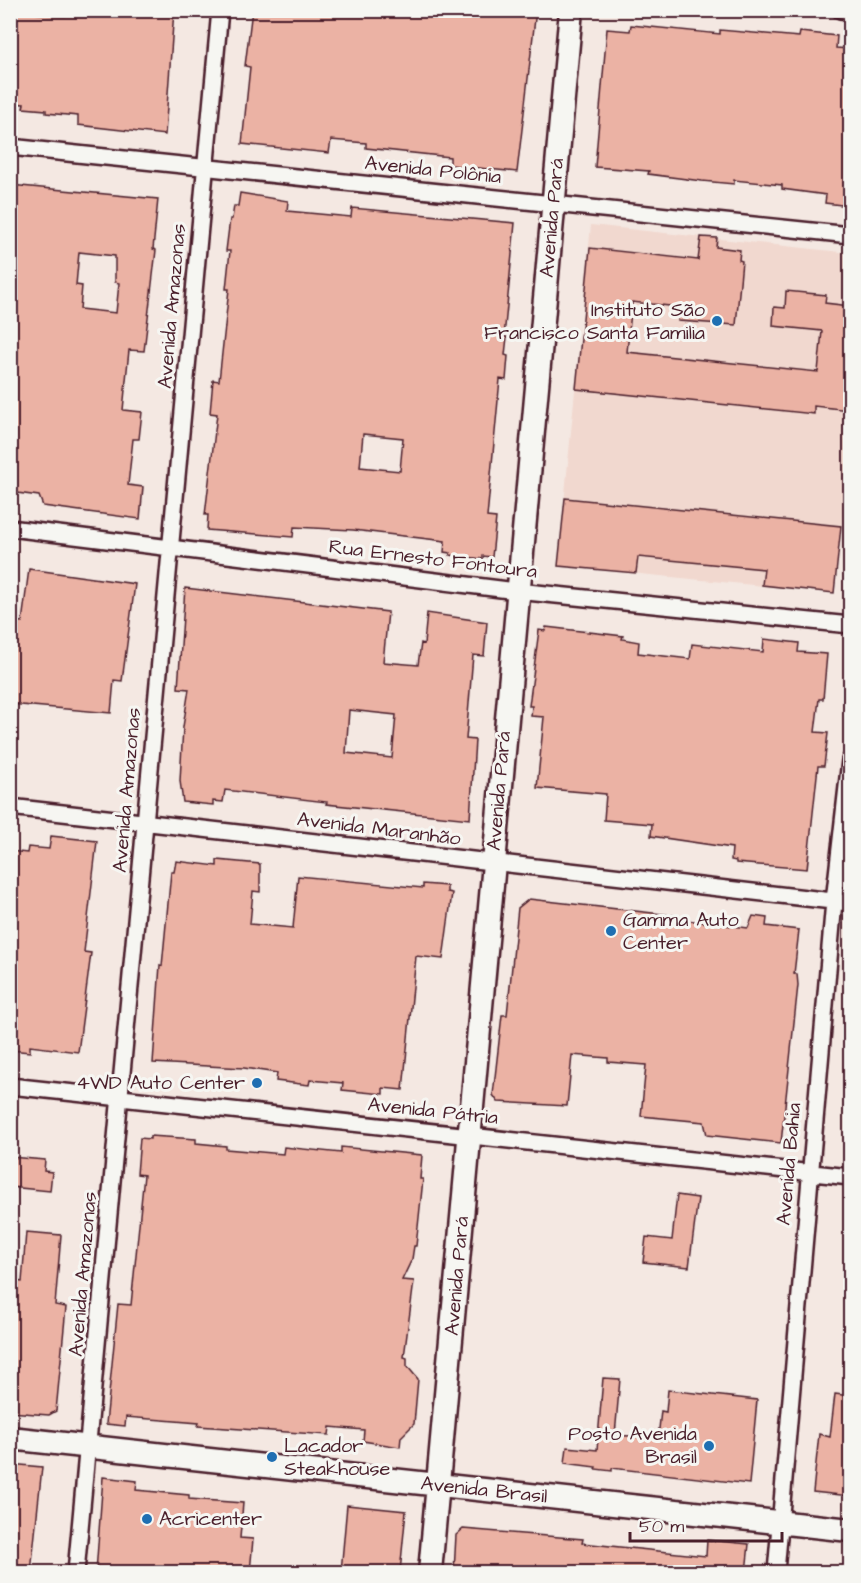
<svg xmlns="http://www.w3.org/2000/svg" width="861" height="1583" font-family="'Architects Daughter',sans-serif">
<rect width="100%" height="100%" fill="#f4e8e2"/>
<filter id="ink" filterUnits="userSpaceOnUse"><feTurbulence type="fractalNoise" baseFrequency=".0167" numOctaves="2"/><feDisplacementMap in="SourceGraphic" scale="12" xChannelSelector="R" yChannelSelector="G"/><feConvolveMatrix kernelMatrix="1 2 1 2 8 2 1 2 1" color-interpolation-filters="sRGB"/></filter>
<g filter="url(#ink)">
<path fill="#f1d8cf" d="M 591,225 L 850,253 L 850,455 L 834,593 L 558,566 Z"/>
<path fill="#ebb2a4" stroke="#4a1f2b" stroke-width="1.5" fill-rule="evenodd" d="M 65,10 L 174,10 L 165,135 L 78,125 L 78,116 L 46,113 L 46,110 L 23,108 L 24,104 L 10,103 L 10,11 L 65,16 Z
M 252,10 L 536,10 L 517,172 L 450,165 L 450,157 L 366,148 L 366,143 L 331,140 L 329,153 L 242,144 L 250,67 L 245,66 Z
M 631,25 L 720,34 L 720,30 L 799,37 L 800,32 L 837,36 L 836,48 L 850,49 L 850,206 L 825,203 L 826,195 L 782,189 L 782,185 L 734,180 L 734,184 L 702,181 L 648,174 L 649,171 L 595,167 L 607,29 L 630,31 Z
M 10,185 L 158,199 L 153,249 L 156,250 L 144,351 L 129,350 L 123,410 L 142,412 L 139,439 L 133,439 L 128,485 L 143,487 L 140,519 L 43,506 L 39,496 L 10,492 ZM 79,252 L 115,256 L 115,282 L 119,283 L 116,313 L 80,309 L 82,286 L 76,285 Z
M 240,193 L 288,201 L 287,211 L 351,217 L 352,208 L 515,223 L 504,337 L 507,337 L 505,355 L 508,356 L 506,380 L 500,379 L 487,517 L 496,518 L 492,557 L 483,556 L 483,559 L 450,555 L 450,553 L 444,552 L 445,541 L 353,530 L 294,527 L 293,537 L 207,530 L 208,515 L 205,515 L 217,414 L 210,413 L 213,380 L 219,381 L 229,289 L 226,289 L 230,251 L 226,251 L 230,219 L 232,219 L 234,206 L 238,206 ZM 363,434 L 403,438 L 400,471 L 360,467 Z
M 701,237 L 717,238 L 716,247 L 740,250 L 739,260 L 742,261 L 736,325 L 678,321 L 679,307 L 632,302 L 627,352 L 818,372 L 822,331 L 773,326 L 774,307 L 785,308 L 786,291 L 826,295 L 825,303 L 850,306 L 845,389 L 850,389 L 849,410 L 814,406 L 814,414 L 576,389 L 590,248 L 698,260 Z
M 565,498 L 841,526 L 834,593 L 762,585 L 764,569 L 638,557 L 636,573 L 558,566 Z
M 29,569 L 135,584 L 122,681 L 114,680 L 111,713 L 10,704 L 11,621 L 22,622 Z
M 185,588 L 388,612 L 383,662 L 418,665 L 421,643 L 424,644 L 427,613 L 487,622 L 484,656 L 473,655 L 466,739 L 475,740 L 470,819 L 326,804 L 327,802 L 225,790 L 223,802 L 213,801 L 213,805 L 183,802 L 180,781 L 183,727 L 189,689 L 178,688 ZM 349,710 L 396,715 L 392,758 L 346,753 Z
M 546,627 L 623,636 L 622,639 L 639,642 L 638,653 L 690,659 L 692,644 L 763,652 L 764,639 L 799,643 L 798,652 L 827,654 L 823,699 L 819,699 L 815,732 L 828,733 L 824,766 L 818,766 L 807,869 L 736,863 L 736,861 L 731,860 L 732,848 L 651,836 L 652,824 L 604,820 L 606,794 L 537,788 L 544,717 L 531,716 L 532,706 L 529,706 L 539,630 L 545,631 Z
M 51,836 L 97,841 L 84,952 L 91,953 L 78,1052 L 30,1046 L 30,1052 L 10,1050 L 14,1006 L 10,1006 L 10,851 L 27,853 L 28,847 L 49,849 Z
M 217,860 L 260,864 L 260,892 L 253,891 L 250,924 L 293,928 L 298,876 L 423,888 L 423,884 L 447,886 L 447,892 L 452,893 L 443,959 L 416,956 L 403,1090 L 383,1088 L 383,1094 L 342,1090 L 343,1083 L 310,1080 L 309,1085 L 276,1081 L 277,1073 L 244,1068 L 153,1063 L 160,965 L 162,966 L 171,872 L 174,872 L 176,861 L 217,866 Z
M 529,899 L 679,916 L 679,919 L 748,928 L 753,916 L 767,918 L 766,926 L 799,930 L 794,974 L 797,974 L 798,985 L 781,1143 L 707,1135 L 704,1122 L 641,1116 L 646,1065 L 608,1062 L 608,1058 L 572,1055 L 567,1106 L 498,1102 L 493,1095 L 502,1015 L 507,1015 L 518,908 Z
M 150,1136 L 196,1139 L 196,1143 L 226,1146 L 226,1149 L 283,1154 L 284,1147 L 341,1153 L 341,1147 L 422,1155 L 420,1179 L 423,1179 L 416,1246 L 414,1246 L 412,1259 L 402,1280 L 414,1281 L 404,1357 L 407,1358 L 407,1366 L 418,1379 L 414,1424 L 401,1437 L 400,1447 L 363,1441 L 364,1430 L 330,1427 L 329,1435 L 198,1426 L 199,1423 L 126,1417 L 125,1426 L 106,1424 L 118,1304 L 131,1305 L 144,1175 L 137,1174 L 140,1138 L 150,1139 Z
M 10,1157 L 45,1160 L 44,1171 L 52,1172 L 50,1191 L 10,1187 Z
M 677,1195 L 698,1198 L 689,1267 L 643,1262 L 646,1237 L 672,1240 Z
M 26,1232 L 61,1235 L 55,1305 L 66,1307 L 56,1411 L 49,1415 L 10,1412 L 10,1280 L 22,1282 Z
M 603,1378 L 620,1379 L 615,1435 L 658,1438 L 661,1411 L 666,1412 L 668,1390 L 757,1400 L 749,1484 L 612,1468 L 612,1471 L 595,1469 L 596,1467 L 565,1463 L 567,1447 L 597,1450 Z
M 835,1394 L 850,1396 L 850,1496 L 813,1492 L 819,1434 L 830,1437 Z
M 10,1464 L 42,1467 L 31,1572 L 10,1572 Z
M 103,1477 L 137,1481 L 136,1490 L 189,1495 L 189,1499 L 243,1503 L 240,1538 L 253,1539 L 250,1572 L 96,1572 Z
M 347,1505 L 406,1511 L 400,1572 L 341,1572 Z
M 463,1529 L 583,1539 L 582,1543 L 706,1556 L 707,1540 L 749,1544 L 746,1572 L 454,1572 L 456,1535 Z"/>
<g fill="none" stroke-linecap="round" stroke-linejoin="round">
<g stroke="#4a1f2b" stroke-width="20">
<path id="street" d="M 840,10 L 850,12
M 10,147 L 850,235
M 10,528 L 517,591 L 850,625
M 10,807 L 850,903
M 10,1086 L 850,1177
M 76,1572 L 220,10
M 776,1572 L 834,901 L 850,760"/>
</g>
<g stroke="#4a1f2b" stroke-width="27">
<path id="secondary" d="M 10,1438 L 850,1530
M 430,1572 L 571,10"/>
</g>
<use href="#street" stroke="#f6f6f2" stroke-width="15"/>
<use href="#secondary" stroke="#f6f6f2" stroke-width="22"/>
</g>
</g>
<g fill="#1f6fb2" stroke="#f6f6f2" stroke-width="2">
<circle cx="717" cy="321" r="6"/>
<circle cx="611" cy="931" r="6"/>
<circle cx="257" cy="1083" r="6"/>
<circle cx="709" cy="1446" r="6"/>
<circle cx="272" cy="1457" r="6"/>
<circle cx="147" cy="1519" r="6"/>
</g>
<g text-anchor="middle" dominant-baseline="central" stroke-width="6" stroke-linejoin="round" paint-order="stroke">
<g font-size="20" fill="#4a1f2b" stroke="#f6f6f2">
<text transform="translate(433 170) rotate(6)">Avenida Polônia</text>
<text transform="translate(552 218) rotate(-85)">Avenida Pará</text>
<text transform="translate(172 306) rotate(-85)">Avenida Amazonas</text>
<text transform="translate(433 559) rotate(7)">Rua Ernesto Fontoura</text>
<text transform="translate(127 790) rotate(-85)">Avenida Amazonas</text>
<text transform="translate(499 791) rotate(-85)">Avenida Pará</text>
<text transform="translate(379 829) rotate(7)">Avenida Maranhão</text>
<text transform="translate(433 1111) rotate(6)">Avenida Pátria</text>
<text transform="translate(789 1164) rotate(-85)">Avenida Bahia</text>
<text transform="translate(83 1274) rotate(-85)">Avenida Amazonas</text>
<text transform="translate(457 1276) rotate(-85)">Avenida Pará</text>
<text transform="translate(484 1490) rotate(6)">Avenida Brasil</text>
</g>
<g font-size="20" fill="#4a1f2b" stroke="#f6f6f2" text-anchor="end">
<text x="705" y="310">Instituto São<tspan x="705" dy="23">Francisco Santa Familia</tspan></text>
<text x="623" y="920" text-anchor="start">Gamma Auto<tspan x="623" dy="23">Center</tspan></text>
<text x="245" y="1083">4WD Auto Center</text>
<text x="697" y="1434">Posto Avenida<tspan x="697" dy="23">Brasil</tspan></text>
<text x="284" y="1446" text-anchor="start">Lacador<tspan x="284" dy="23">Steakhouse</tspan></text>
<text x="159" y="1519" text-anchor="start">Acricenter</text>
</g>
</g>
<rect width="861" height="1583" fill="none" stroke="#f6f6f2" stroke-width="36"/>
<rect x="18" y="18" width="825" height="1547" fill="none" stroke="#4a1f2b" stroke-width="2" filter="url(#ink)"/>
<path d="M630 1532v9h152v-9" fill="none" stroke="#4a1f2b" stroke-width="3"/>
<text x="639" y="1532" font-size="18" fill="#4a1f2b" stroke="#f6f6f2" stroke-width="4.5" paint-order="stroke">50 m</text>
</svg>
